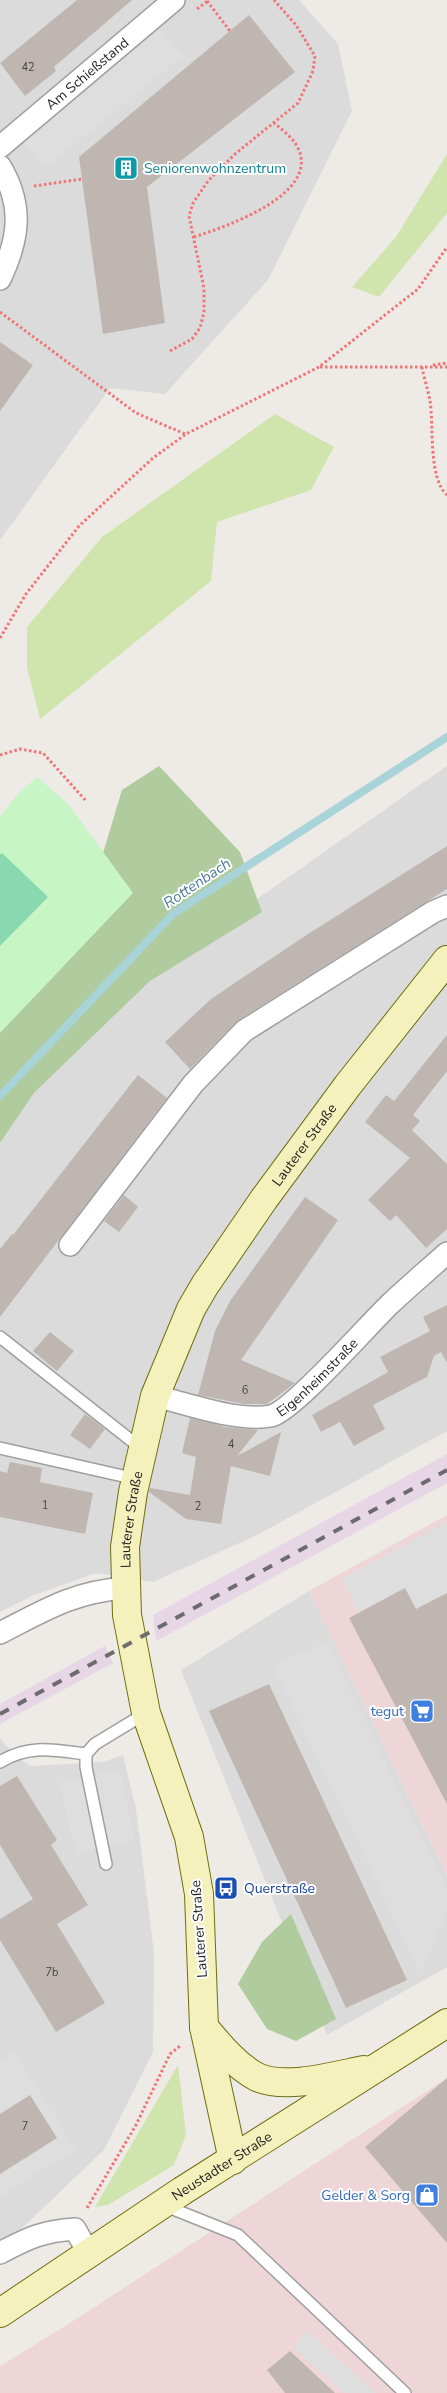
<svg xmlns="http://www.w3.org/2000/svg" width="447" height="2393" font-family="'Nunito Sans',sans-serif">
<rect width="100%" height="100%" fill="#eeeae5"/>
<path fill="#dcdbdb" d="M 0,0 L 299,0 L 338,44 L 352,111 L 268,280 L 165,394 L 110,388 L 0,540 Z
M 447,766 L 447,1431 L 257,1535 L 153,1582 L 96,1573 L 32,1596 L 0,1612 L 0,1143 L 34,1093 L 150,981 L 257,899 Z
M 309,1591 L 447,1875 L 447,1967 L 327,2035 L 181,1670 Z
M 0,1738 L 13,1754 L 30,1766 L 103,1762 L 123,1755 L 136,1809 L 154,1953 L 153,2052 L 104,2150 L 0,2249 Z"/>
<path fill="#eed5d7" d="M 447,1515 L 447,1875 L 309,1591 Z
M 447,2078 L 447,2393 L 0,2393 L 0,2366 L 67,2325 Z"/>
<path fill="#e7d7e6" d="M 447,1454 L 447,1483 L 156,1641 L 153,1615 Z
M 105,1646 L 113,1663 L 0,1724 L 0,1704 Z"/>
<path fill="#d0e5ae" d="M 447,154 L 447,213 L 379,297 L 352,287 L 396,237 Z
M 275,414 L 334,447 L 311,490 L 217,522 L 211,581 L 40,719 L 27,668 L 27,627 L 102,537 Z
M 178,2065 L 186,2135 L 174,2165 L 108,2205 L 95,2207 Z"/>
<path fill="#b0cb9d" d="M 159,766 L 240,852 L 262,912 L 150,981 L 34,1093 L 0,1143 L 0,966 L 103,853 L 122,790 Z
M 291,1914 L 336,2019 L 296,2041 L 267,2029 L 238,1984 L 262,1942 Z"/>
<path fill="#c7f5c5" d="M 37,777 L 69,805 L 133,893 L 0,1033 L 0,817 L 16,796 Z"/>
<path fill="#89d8b0" d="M 2,853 L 48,897 L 0,946 L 0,855 Z"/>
<path fill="#dedede" d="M 160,29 L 183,56 L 45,168 L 23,141 Z
M 447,1522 L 447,1593 L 416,1609 L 405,1588 L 359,1612 L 342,1579 Z
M 326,1642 L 447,1887 L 447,1911 L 421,1974 L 273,1665 Z
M 120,1771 L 135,1840 L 76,1855 L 59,1781 Z
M 14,2052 L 76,2149 L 0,2197 L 0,2061 Z
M 307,2331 L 376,2393 L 344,2393 L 293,2347 Z"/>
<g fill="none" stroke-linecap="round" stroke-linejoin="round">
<path stroke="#a8d4d9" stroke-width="8" d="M 0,1096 L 173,914 L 447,737"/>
</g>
<path fill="#bfb6b2" d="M 77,0 L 132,0 L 54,67 L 56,71 L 25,96 L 0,63 Z
M 249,15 L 295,72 L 147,187 L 165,323 L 103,334 L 79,157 Z
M 0,342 L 33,365 L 0,411 Z
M 447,846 L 447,889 L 237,1021 L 190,1069 L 165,1042 L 211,999 L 308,934 Z
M 447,1035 L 447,1071 L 413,1115 L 420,1121 L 412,1130 L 447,1164 L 447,1229 L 426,1248 L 396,1215 L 390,1221 L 368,1200 L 410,1158 L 365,1122 L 386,1095 L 394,1101 Z
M 138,1075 L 167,1098 L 0,1317 L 0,1249 L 12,1234 L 13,1235 Z
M 124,1195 L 138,1207 L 119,1232 L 104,1221 Z
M 305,1197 L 338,1220 L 241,1360 L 295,1383 L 267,1404 L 244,1404 L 198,1395 L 215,1331 L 230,1301 Z
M 447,1305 L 447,1363 L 441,1352 L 434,1356 L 427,1377 L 373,1405 L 385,1429 L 354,1446 L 340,1422 L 321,1432 L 312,1415 L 388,1372 L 380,1357 L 430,1331 L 423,1317 Z
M 50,1332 L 74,1351 L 57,1371 L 33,1351 Z
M 85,1414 L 105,1429 L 90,1449 L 70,1435 Z
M 190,1418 L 226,1427 L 258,1430 L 237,1456 L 281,1432 L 270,1476 L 231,1466 L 221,1524 L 186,1519 L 149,1492 L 150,1488 L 190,1495 L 196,1457 L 182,1453 Z
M 10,1462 L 42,1468 L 40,1482 L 93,1493 L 85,1534 L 0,1517 L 0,1471 L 7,1473 Z
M 405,1588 L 416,1609 L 447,1593 L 447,1804 L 349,1618 Z
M 269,1684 L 407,1980 L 346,2008 L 209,1711 Z
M 17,1776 L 57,1840 L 51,1845 L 88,1905 L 57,1924 L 105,2003 L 56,2032 L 0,1940 L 0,1919 L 33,1899 L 0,1845 L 0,1786 Z
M 447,2078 L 447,2243 L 365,2147 Z
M 30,2095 L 57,2138 L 0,2174 L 0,2114 Z
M 290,2351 L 335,2393 L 285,2393 L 267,2370 Z"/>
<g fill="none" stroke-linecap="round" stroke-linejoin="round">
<g stroke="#9f9f9f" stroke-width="14">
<path id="lane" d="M 0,1337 L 142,1449
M 0,1448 L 136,1479
M 0,1762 C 29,1744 54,1750 86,1754
M 106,1864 L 86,1767 L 86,1754 L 95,1744 L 146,1713
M 163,2205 L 238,2235 L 405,2393"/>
</g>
<g stroke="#9f9f9f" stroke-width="24">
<g id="street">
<path id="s1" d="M 0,147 L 174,0"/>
<path d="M 0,166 C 24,206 19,239 0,279"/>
<path d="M 70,1245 L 193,1084 L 244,1031 L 433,912 L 447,906"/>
<path id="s2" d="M 155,1396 C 189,1404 236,1422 271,1416 C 293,1411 368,1325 390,1304 C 408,1287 428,1270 447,1253"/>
<path d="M 0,1633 C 45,1610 73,1592 125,1588"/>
<path d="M 0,2253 C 28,2238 43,2231 75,2229 L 88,2252"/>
</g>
</g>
<g stroke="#6e6d0d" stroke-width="30">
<g id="secondary">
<path d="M 204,2027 C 219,2045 236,2066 257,2077 C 285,2090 334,2076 364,2070"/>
<path id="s3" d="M 233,2160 L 204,2027 L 199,1894 L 189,1837 L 146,1713 L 127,1615 L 125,1547 L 133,1492 L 155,1396 L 191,1309 L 205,1285 L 264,1199 L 348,1085 L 447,960"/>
<path id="s4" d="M 0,2313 L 182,2191 L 447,2023"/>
</g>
</g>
<path stroke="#f07577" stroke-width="3" stroke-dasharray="2.5 2.5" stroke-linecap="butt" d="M 207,1 L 230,31
M 197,9 L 209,0
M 34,186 L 82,179
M 194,237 C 225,227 323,194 297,146 C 291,136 281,129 273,122
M 0,312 L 136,413 L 185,434
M 170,351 L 192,339 L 200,328 L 204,312 L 204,288 L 189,216 L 193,203 L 208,181 L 235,154 L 298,103 L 313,71 L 315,56 L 296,25 L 274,0
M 433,365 L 447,363
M 320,367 L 447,367
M 422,367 C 424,378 428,390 430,401 C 434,426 428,478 447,495
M 0,638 L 26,594 L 79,526 L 153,458 L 186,434 L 319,367 L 418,289 L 447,247
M 0,755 L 20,749 L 43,753 L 87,802
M 87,2208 L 136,2125 L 170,2054 L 180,2046"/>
<use href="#lane" stroke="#fff" stroke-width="11"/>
<use href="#street" stroke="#fff" stroke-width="21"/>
<use href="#secondary" stroke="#f5f1bd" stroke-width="28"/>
<path stroke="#6c6c6c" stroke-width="4" stroke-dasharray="10 10" stroke-linecap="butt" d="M 0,1714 L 447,1470"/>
</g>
<defs>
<g id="building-square" transform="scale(1.25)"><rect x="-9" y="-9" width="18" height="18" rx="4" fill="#0f9aa8" stroke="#fff"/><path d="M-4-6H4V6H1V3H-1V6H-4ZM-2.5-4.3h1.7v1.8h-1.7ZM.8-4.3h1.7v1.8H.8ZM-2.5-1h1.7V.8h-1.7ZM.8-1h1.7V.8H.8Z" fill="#fff"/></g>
<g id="supermarket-square" transform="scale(1.25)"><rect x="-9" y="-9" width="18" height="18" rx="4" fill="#3f7fe0" stroke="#fff"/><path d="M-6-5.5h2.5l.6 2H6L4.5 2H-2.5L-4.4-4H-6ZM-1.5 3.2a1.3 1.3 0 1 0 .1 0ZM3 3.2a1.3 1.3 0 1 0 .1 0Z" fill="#fff"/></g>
<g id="bus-square" transform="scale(1.25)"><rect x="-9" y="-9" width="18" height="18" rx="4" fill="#1a4fb4" stroke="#fff"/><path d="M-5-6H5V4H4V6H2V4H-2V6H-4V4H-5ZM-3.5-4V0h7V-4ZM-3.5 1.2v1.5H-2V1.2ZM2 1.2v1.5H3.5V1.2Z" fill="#fff"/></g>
<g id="shop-square" transform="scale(1.25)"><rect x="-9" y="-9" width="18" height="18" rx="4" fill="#3f7fe0" stroke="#fff"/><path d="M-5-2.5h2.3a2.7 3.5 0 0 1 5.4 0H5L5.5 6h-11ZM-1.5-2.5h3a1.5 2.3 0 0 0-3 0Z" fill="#fff"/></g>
</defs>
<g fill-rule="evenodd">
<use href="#building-square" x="126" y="168"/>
<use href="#supermarket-square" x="422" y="1711"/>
<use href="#bus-square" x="226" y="1888"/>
<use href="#shop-square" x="427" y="2195"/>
</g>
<g text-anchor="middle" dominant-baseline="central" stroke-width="4" stroke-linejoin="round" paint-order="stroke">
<g font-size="11" fill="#464443">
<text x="28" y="67">42</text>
<text x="245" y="1390">6</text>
<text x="231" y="1444">4</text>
<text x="45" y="1505">1</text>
<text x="198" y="1506">2</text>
<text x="52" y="1972">7b</text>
<text x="25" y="2126">7</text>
</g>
<g font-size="14" fill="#1e1e1e" stroke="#fff">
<text stroke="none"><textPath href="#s1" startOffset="114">Am Schießstand</textPath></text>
<text stroke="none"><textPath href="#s3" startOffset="1074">Lauterer Straße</textPath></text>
<text stroke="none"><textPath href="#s2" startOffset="179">Eigenheimstraße</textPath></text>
<text stroke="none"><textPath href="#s3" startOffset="654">Lauterer Straße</textPath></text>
<text transform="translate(199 1929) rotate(-94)">Lauterer Straße</text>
<text stroke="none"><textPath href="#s4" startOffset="266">Neustadter Straße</textPath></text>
</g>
<g font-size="14" fill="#0d838f" stroke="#fff" text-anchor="start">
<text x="144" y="168">Seniorenwohnzentrum</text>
</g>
<g font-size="14" fill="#366cbe" stroke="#fff" text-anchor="end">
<text x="404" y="1711">tegut</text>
<text x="410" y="2195">Gelder &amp; Sorg</text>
</g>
<g font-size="14" fill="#164399" stroke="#fff" text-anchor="start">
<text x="244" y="1888">Querstraße</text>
</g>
<g font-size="15" font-style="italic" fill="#4b7a98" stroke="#fff">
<text transform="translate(197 883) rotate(-34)">Rottenbach</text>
</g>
</g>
</svg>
